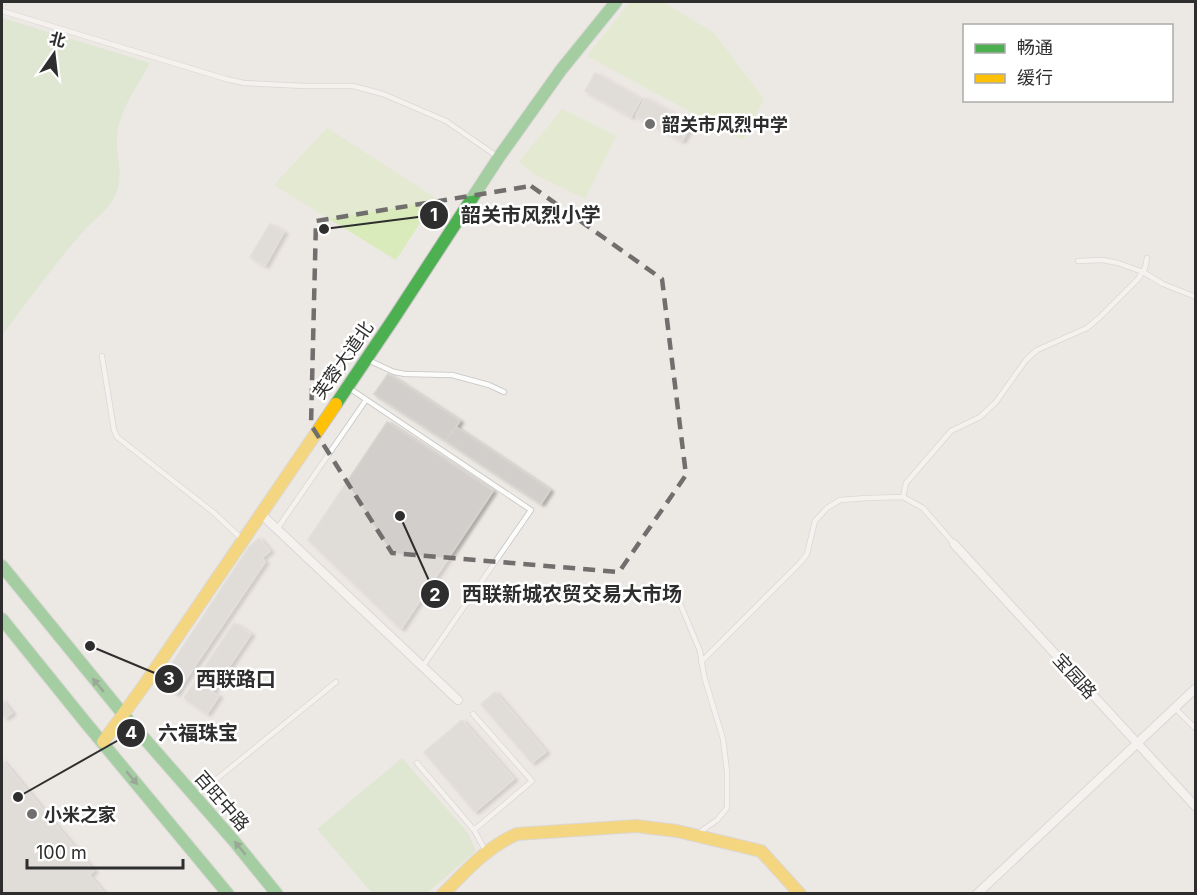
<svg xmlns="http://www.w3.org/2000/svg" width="1197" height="895" font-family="Inter,'Noto Sans SC',sans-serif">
<defs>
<filter id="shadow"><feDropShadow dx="3.5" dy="2" stdDeviation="1.5" flood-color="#0004"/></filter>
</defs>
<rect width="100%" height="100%" fill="#ece8e4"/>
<path fill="#cee6be" d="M 2,18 L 150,63 C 139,84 122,106 118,129 C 113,153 126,174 115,196 C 107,212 92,221 81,234 C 53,266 28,301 2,335 Z
M 402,758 L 468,833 L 476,851 L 427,893 L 372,893 L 317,829 Z"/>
<path fill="#d9eabb" d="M 630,2 L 663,2 L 714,33 L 764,99 L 743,140 L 587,56 Z
M 562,109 L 616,136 L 585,199 L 534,174 L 519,162 Z
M 327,128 L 436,198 L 396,260 L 274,185 Z"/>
<path fill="#d1cecb" stroke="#d7d4d0" stroke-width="1.5" filter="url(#shadow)" d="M 595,73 L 641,99 L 631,117 L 585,91 Z
M 645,98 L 692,124 L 682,141 L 636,116 Z
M 270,224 L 284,232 L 265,266 L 250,257 Z
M 388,374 L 460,421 L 446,441 L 374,394 Z
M 387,422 L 493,491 L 401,629 L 308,540 Z
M 456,427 L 550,490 L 541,504 L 446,441 Z
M 259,538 L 270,551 L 262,558 L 265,562 L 176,694 L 159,683 L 249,547 Z
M 234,623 L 251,634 L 212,692 L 219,696 L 207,714 L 184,698 Z
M 495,692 L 546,752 L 532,763 L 481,704 Z
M 2,700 L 12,713 L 5,718 L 2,714 Z
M 462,720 L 514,779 L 475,812 L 424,752 Z
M 2,760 L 94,871 L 89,875 L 105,894 L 2,894 Z"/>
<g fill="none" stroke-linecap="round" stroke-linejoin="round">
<g stroke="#c5c4c5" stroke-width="6">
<path id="lane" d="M 2,11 L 226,79 L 244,83 L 305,86 L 353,86 L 383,94 L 446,121 L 498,157
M 1078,261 L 1103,260 L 1118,263 L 1143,272 L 1163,284 L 1196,297
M 102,356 L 114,430 L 117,437 L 213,512 L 242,539
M 368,360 L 394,372 L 405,374 L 452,375 L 489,385 L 504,392
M 349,388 L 531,510 L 423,666
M 903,497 L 906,483 L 951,431 L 980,417 L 996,402 L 1026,360 L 1037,350 L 1087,328 L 1100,317 L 1138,279 L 1145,268 L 1147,258
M 277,529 L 366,400
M 674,589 L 700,651 L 704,676 L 723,739 L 727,772 L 727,808 L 717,820 L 697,834
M 701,662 L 800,563 L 807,554 L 815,521 L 827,508 L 840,500 L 867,498 L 903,497 L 923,508 L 954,544
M 1175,708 L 1196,729
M 473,714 L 532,781 L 474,830
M 417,763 L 474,830 L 485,850
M 197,795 L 336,682"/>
</g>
<g stroke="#c5c4c5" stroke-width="10">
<path id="street" d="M 260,513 L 458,700
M 954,544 L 1196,807
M 977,894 L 1196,688"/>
</g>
<g stroke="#c5c4c5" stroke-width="14">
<path id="fast" d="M 336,404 L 394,318 L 499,157 L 561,70 L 616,2
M 2,566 L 123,714 L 234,841 L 277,894
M 2,619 L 86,723 L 228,894"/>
</g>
<g stroke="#c5c4c5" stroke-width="14">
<path id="slow" d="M 103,742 L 145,684 L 336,404
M 443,894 C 466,871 487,847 517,834 L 636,826 L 677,831 L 761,851 L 800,894"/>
</g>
<use href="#lane" stroke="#fcfcfb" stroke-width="4.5"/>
<use href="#street" stroke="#fcfcfb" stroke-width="8"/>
<use href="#fast" stroke="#4caf50" stroke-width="12"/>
<use href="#slow" stroke="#ffc107" stroke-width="12"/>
</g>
<defs><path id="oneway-solid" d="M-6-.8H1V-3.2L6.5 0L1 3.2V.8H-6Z" transform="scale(1.5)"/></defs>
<g fill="#385b3a">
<use href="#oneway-solid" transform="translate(98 685) rotate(-130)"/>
<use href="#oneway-solid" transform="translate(132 778) rotate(50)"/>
<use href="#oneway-solid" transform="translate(240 848) rotate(-130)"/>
</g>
<path d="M0 0H1197V895H0ZM 531,186 L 662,279 L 686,475 L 619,572 L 392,553 L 311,425 L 316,221 Z" fill="#ece8e4" fill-opacity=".55" fill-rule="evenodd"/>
<path fill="none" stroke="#706f6e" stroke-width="4.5" stroke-dasharray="12 8" stroke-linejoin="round" d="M 531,186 L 662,279 L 686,475 L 619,572 L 392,553 L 311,425 L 316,221 Z"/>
<g fill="#706f6e" stroke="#fff" stroke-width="2">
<circle cx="650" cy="124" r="6"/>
<circle cx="32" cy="814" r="6"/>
</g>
<g text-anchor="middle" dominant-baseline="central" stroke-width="5" stroke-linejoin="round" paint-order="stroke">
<g font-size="18" font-weight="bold" fill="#2e2e2e" stroke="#fff" text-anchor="start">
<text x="662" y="124">韶关市风烈中学</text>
<text x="44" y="814">小米之家</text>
</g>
<g font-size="18" fill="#2e2e2e" stroke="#fff">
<text transform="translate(343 360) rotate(-55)">芙蓉大道北</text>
<text transform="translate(1075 676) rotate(48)">宝园路</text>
<text transform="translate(222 801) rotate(49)">百旺中路</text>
</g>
</g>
<path fill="none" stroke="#2e2e2e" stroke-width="2" d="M324 229L434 215M400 516L435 594M90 646L169 679M18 797L131 733"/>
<g fill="#2e2e2e" stroke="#fff" stroke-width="2">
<circle cx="324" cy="229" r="6"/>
<circle cx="400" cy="516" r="6"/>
<circle cx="90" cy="646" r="6"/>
<circle cx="18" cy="797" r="6"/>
<circle cx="434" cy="215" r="15"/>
<circle cx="435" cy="594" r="15"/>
<circle cx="169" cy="679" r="15"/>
<circle cx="131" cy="733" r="15"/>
</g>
<g font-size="18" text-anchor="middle" font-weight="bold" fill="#fff">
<text x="434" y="221">1</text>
<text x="435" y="601">2</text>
<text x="169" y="685">3</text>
<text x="131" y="739">4</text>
</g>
<g font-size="20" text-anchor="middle" font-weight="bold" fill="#2e2e2e" stroke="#fff" stroke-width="5" stroke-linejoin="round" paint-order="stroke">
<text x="531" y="222">韶关市风烈小学</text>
<text x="572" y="601">西联新城农贸交易大市场</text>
<text x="236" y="686">西联路口</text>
<text x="198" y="740">六福珠宝</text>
</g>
<rect width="1197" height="895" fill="none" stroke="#2e2e2e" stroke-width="6"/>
<rect x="963" y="24" width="210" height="78" fill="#ffffff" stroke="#ababab" stroke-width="1.5"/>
<rect x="975" y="44" width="30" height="9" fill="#4caf50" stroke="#ababab" stroke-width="1.5"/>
<text x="1017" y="54" font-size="18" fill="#2e2e2e">畅通</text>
<rect x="975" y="74" width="30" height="9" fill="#ffc107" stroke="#ababab" stroke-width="1.5"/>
<text x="1017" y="84" font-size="18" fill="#2e2e2e">缓行</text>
<g transform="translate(54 54) rotate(14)" stroke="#ffffff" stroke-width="4.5" paint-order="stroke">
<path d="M0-4.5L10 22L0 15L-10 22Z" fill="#2e2e2e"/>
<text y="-9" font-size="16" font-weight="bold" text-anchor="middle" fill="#2e2e2e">北</text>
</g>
<path d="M27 859v9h156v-9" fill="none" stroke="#2e2e2e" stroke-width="3"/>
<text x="36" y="859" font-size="18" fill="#2e2e2e" stroke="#ffffff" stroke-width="4.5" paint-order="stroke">100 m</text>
</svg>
